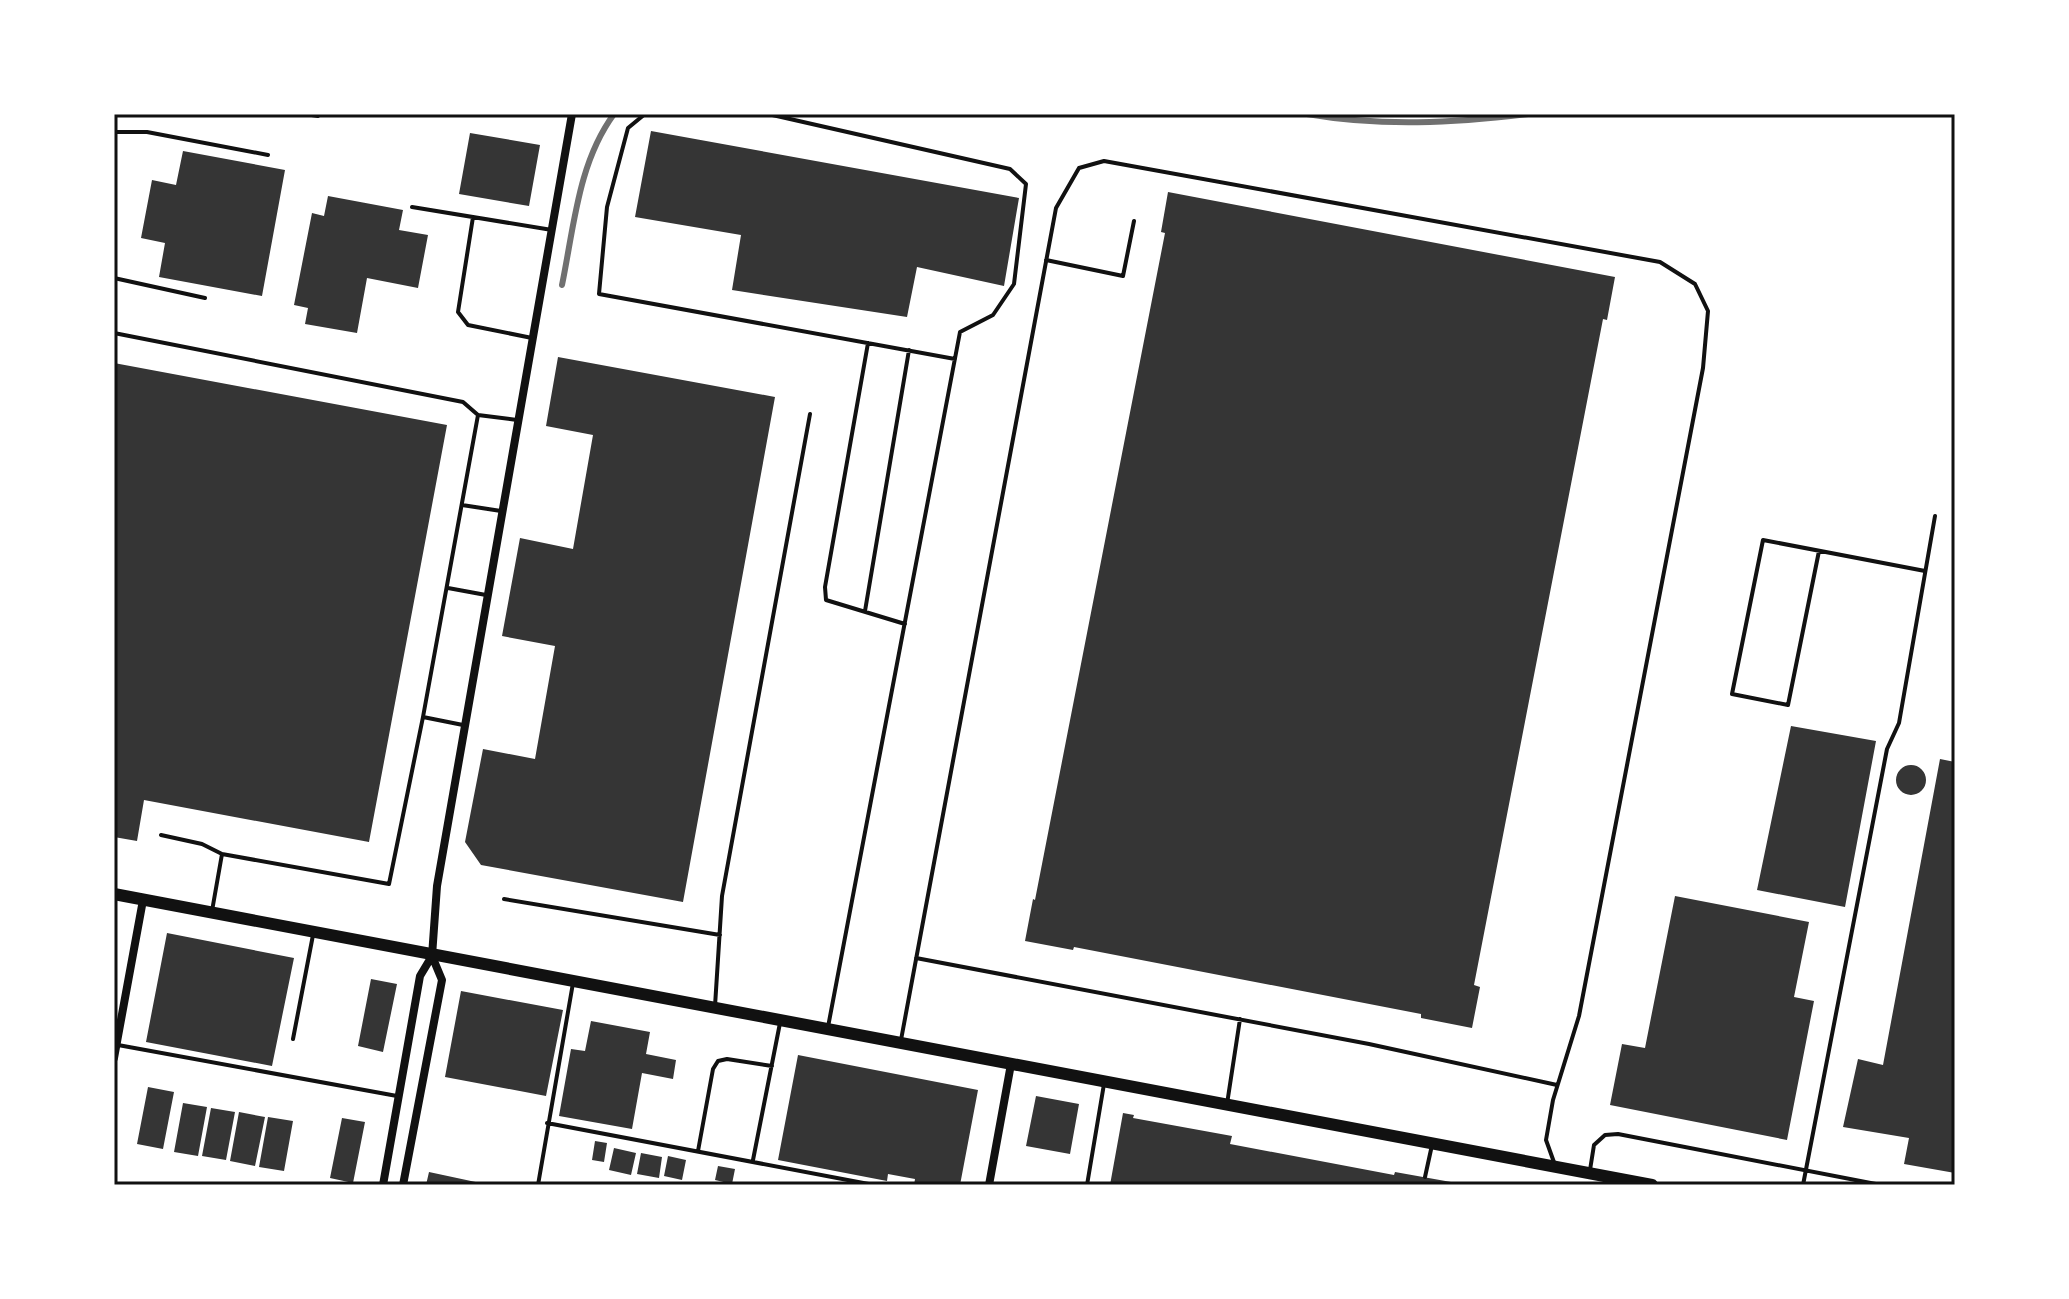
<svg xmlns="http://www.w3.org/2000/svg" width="2069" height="1299" font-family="Barlow,sans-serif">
<rect width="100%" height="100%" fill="#fff"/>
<path fill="#353535" d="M 651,131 L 1019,198 L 1004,286 L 917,267 L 907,317 L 732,290 L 741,235 L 635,217 Z
M 470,133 L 540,145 L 529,206 L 459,194 Z
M 183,151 L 285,170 L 262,296 L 159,277 L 165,243 L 141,238 L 152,180 L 176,185 Z
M 1168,192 L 1615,277 L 1607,320 L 1603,319 L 1474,985 L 1480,987 L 1472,1028 L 1421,1018 L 1421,1014 L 1074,947 L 1073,950 L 1025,941 L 1033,899 L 1035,900 L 1165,233 L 1161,232 Z
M 328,196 L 403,210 L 399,230 L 428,235 L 418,288 L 367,278 L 357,333 L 305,324 L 308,308 L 294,305 L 312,213 L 324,216 Z
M 558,357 L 775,397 L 683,902 L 481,865 L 465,842 L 483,749 L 535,759 L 555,646 L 502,636 L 520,538 L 573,549 L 593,435 L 546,426 Z
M 114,363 L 447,425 L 369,842 L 144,800 L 137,841 L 114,837 Z
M 1791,726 L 1876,741 L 1845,907 L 1757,890 Z
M 1940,759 L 1955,762 L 1955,1173 L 1904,1164 L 1909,1138 L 1843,1127 L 1858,1059 L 1883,1065 Z
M1896 780a15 15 0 1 1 30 0a15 15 0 1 1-30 0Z
M 1675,896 L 1809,922 L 1794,997 L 1814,1001 L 1787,1140 L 1610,1105 L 1622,1044 L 1645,1048 Z
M 167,933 L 294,958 L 272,1066 L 146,1042 Z
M 371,979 L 397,984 L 383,1052 L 358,1046 Z
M 461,991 L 563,1010 L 546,1096 L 445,1077 Z
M 591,1021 L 650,1032 L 646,1054 L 676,1060 L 673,1079 L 642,1073 L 632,1129 L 559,1116 L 571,1049 L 585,1051 Z
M 798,1055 L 978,1090 L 960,1185 L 914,1185 L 915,1179 L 888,1174 L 887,1181 L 778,1160 Z
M 148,1087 L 174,1092 L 163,1149 L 137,1144 Z
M 1036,1096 L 1079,1104 L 1070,1154 L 1026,1146 Z
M 183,1103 L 207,1107 L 198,1156 L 174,1152 Z
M 211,1108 L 235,1112 L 226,1160 L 202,1156 Z
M 239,1112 L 265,1117 L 255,1166 L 230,1161 Z
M 1123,1113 L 1134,1115 L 1133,1118 L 1232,1136 L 1230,1144 L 1394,1175 L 1395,1172 L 1451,1182 L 1451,1185 L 1110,1185 Z
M 268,1117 L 293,1121 L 284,1171 L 259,1167 Z
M 342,1118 L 365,1122 L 353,1183 L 330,1178 Z
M 595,1141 L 607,1143 L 604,1162 L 592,1160 Z
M 614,1148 L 636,1153 L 631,1175 L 609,1170 Z
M 641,1153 L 662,1157 L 659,1178 L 637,1174 Z
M 668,1156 L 686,1160 L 682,1180 L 664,1176 Z
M 718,1166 L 735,1169 L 732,1184 L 715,1180 Z
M 429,1172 L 485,1184 L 485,1185 L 426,1185 Z"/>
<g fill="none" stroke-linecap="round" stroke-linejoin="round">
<path stroke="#111" stroke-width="4" d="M 305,114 L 318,116
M 645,114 L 628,128 L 607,207 L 599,294 L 955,359
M 768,114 L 1010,169 L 1026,184 L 1014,284 L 993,315 L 960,332 L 828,1027
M 114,132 L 147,132 L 268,155
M 412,207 L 552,230
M 473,217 L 458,312 L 468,325 L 532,338
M 1046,260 L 1123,276 L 1134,221
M 114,278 L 205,298
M 114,333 L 463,402 L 478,415 L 423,717 L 389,884 L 222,854 L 202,844 L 161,835
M 868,343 L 825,587 L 826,600 L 905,624
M 478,415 L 517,420
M 462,505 L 501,511
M 1819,551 L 1788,705 L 1732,694 L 1763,540 L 1925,571
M 448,588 L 486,595
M 865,611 L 909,350
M 423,717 L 463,725
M 504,899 L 720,935
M 212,911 L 222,854
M 916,958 L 1369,1044 L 1557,1085
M 715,1006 L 722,896 L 810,414
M 293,1039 L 313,935
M 901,1040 L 1056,208 L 1079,168 L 1104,161 L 1660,262 L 1695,284 L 1708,311 L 1703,368 L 1579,1016 L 1553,1100 L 1546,1140 L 1555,1165
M 118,1045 L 397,1096
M 1227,1104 L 1240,1019
M 547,1123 L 874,1185
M 698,1151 L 713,1069 L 718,1061 L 727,1059 L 772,1066
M 753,1160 L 780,1023
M 1590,1170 L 1594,1145 L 1605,1135 L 1618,1134 L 1881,1185
M 1425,1177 L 1432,1145
M 538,1185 L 573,983
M 1087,1185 L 1104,1084
M 1803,1185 L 1887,749 L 1899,723 L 1935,516"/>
<path stroke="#111" stroke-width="8" d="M 114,1058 L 143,900
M 383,1185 L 420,976 L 432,956 L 437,886 L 572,114
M 403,1185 L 442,980 L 432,956
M 989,1185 L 1011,1064"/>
<path stroke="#111" stroke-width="12" d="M 114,894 L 1652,1185"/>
<path stroke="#707070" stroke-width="6" d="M 1307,114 C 1382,127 1454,123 1528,114
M 562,285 C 574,227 578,163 614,114"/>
</g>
<rect width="2069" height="1299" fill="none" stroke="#ffffff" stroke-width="232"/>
<rect x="116" y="116" width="1837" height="1067" fill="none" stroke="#111" stroke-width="3"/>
</svg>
